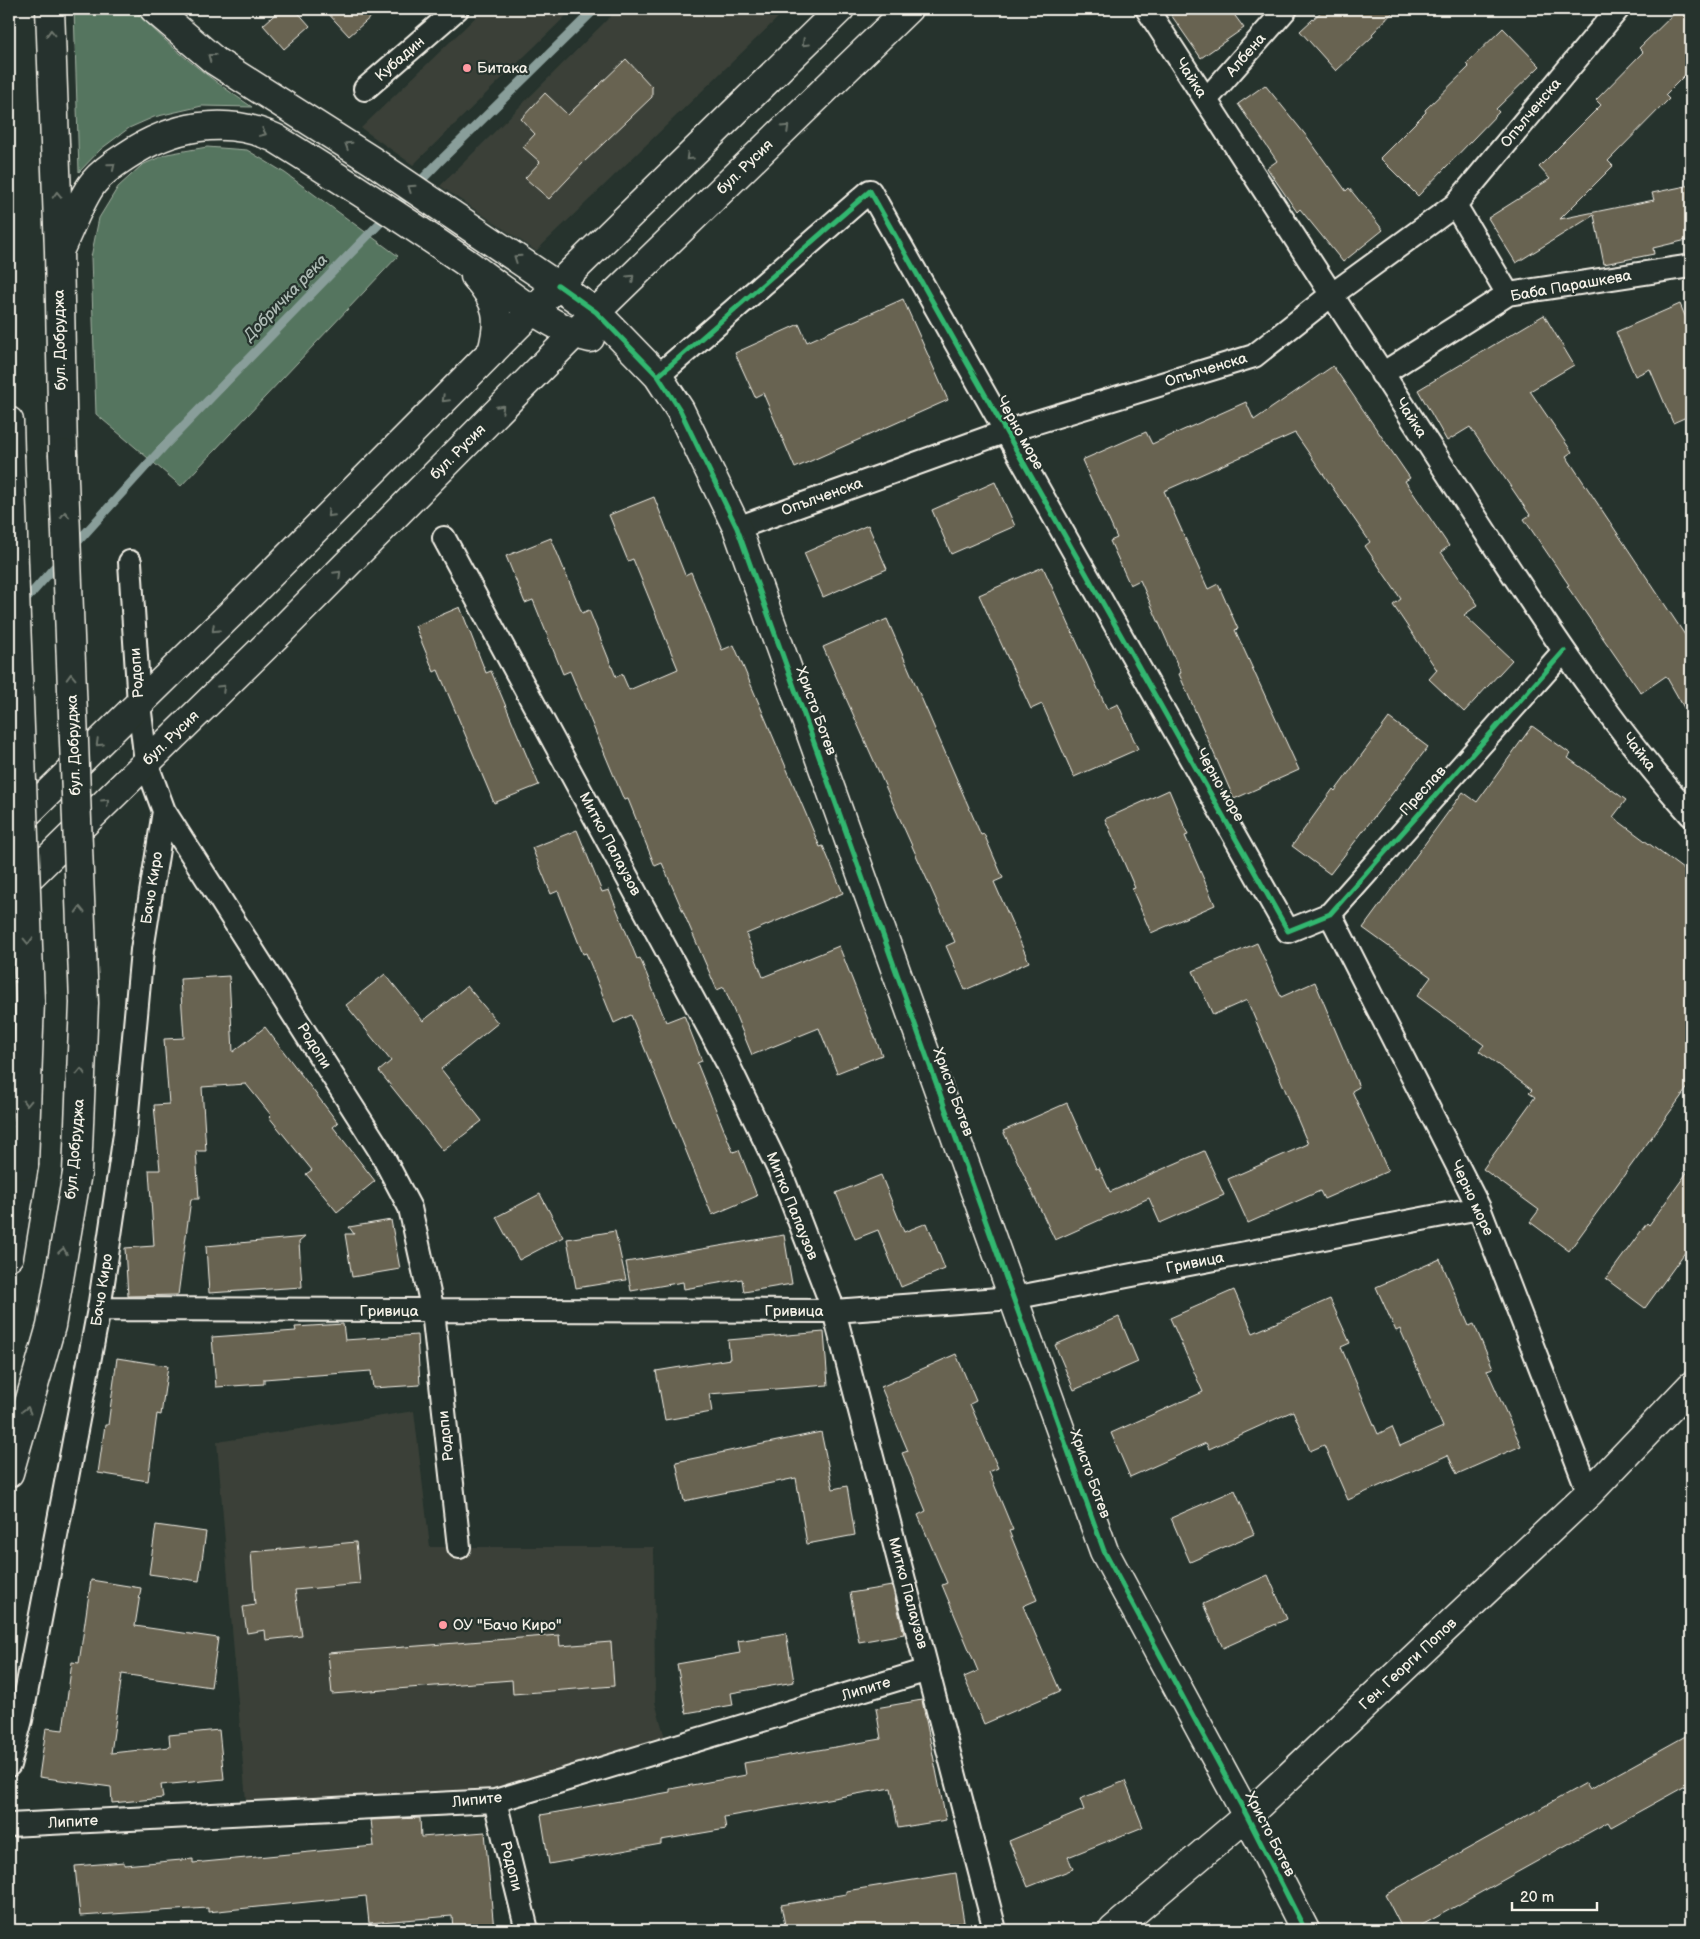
<svg xmlns="http://www.w3.org/2000/svg" width="1700" height="1939" font-family="'Balsamiq Sans',sans-serif">
<rect width="100%" height="100%" fill="#26332d"/>
<filter id="ink" filterUnits="userSpaceOnUse"><feTurbulence type="fractalNoise" baseFrequency=".02" numOctaves="2"/><feDisplacementMap in="SourceGraphic" scale="10" xChannelSelector="R" yChannelSelector="G"/><feConvolveMatrix kernelMatrix="1 2 1 2 8 2 1 2 1" color-interpolation-filters="sRGB"/></filter>
<g filter="url(#ink)">
<path fill="#3a4138" d="M 484,9 L 573,9 L 413,165 L 361,128 Z
M 618,9 L 787,9 L 536,251 L 440,186 Z
M 414,1411 L 430,1547 L 654,1547 L 655,1702 L 665,1738 L 498,1788 L 246,1802 L 217,1442 Z"/>
<path fill="#54745e" stroke="#a4b2a3" d="M 74,9 L 133,9 C 172,49 206,76 252,107 L 202,106 L 154,117 L 129,128 L 101,149 L 79,172 Z
M 207,147 L 247,150 L 285,173 L 398,256 L 181,486 L 96,414 L 91,257 L 99,218 L 118,187 L 142,165 L 167,154 Z"/>
<g fill="none" stroke-linecap="round" stroke-linejoin="round">
<path stroke="#899e9a" stroke-width="9" d="M 72,548 L 167,443 L 438,163 L 595,9
M 22,604 L 60,561"/>
</g>
<path fill="#686351" stroke="#f4f1e8" d="M 281,9 L 295,9 L 310,26 L 284,49 L 263,25 Z
M 324,9 L 380,9 L 349,36 Z
M 1167,9 L 1230,9 L 1244,28 L 1201,58 Z
M 1324,9 L 1396,9 L 1372,34 L 1373,36 L 1336,71 L 1300,31 Z
M 1679,9 L 1691,9 L 1691,69 L 1665,95 L 1669,99 L 1608,161 L 1613,166 L 1560,219 L 1654,200 L 1652,193 L 1691,185 L 1691,239 L 1653,248 L 1654,254 L 1604,264 L 1594,215 L 1516,263 L 1488,218 L 1550,179 L 1539,167 L 1601,105 L 1596,100 L 1643,52 L 1639,48 Z
M 1503,28 L 1540,66 L 1496,109 L 1499,112 L 1418,196 L 1380,158 L 1426,112 L 1425,110 L 1469,67 L 1466,64 Z
M 626,59 L 652,87 L 652,97 L 583,163 L 549,199 L 525,178 L 540,162 L 523,147 L 535,134 L 521,119 L 545,93 L 568,115 Z
M 1265,85 L 1308,138 L 1346,191 L 1349,188 L 1383,230 L 1343,262 L 1300,209 L 1297,212 L 1267,168 L 1277,161 L 1238,104 Z
M 903,299 L 948,400 L 795,468 L 763,393 L 755,397 L 735,353 L 799,324 L 807,342 Z
M 1680,304 L 1691,330 L 1691,415 L 1673,423 L 1650,369 L 1635,376 L 1616,332 Z
M 1544,315 L 1574,365 L 1530,391 L 1572,452 L 1566,456 L 1691,644 L 1691,720 L 1666,676 L 1641,693 L 1567,586 L 1569,585 L 1524,519 L 1530,515 L 1470,427 L 1447,441 L 1418,390 Z
M 1333,366 L 1410,478 L 1405,481 L 1449,546 L 1441,552 L 1478,605 L 1464,615 L 1512,660 L 1464,712 L 1429,679 L 1437,670 L 1393,605 L 1401,599 L 1365,546 L 1370,542 L 1295,433 L 1164,491 L 1208,589 L 1218,584 L 1238,629 L 1235,630 L 1299,770 L 1234,799 L 1179,674 L 1181,673 L 1140,580 L 1130,585 L 1110,541 L 1117,538 L 1082,460 L 1146,432 L 1152,444 L 1246,402 L 1254,420 Z
M 995,482 L 1015,526 L 951,554 L 932,510 Z
M 654,497 L 685,575 L 691,572 L 722,650 L 734,645 L 820,847 L 823,846 L 843,893 L 746,934 L 763,977 L 839,946 L 882,1055 L 837,1073 L 819,1028 L 752,1055 L 724,987 L 717,990 L 662,863 L 655,866 L 628,799 L 624,800 L 570,671 L 563,674 L 533,600 L 525,603 L 506,556 L 551,538 L 582,613 L 589,610 L 616,677 L 622,674 L 629,690 L 678,669 L 633,559 L 628,561 L 609,515 Z
M 868,525 L 887,569 L 823,597 L 804,553 Z
M 1043,567 L 1107,709 L 1118,704 L 1138,749 L 1074,777 L 1042,704 L 1031,709 L 979,595 Z
M 460,607 L 486,673 L 491,671 L 539,785 L 494,803 L 438,670 L 434,672 L 415,626 Z
M 887,619 L 981,835 L 984,834 L 1003,878 L 994,882 L 1029,962 L 965,990 L 946,946 L 955,942 L 823,647 Z
M 1389,718 L 1428,747 L 1330,874 L 1292,846 L 1333,789 L 1335,791 Z
M 1532,726 L 1571,754 L 1568,758 L 1626,800 L 1613,817 L 1691,875 L 1691,1083 L 1569,1251 L 1530,1222 L 1539,1210 L 1483,1169 L 1535,1097 L 1529,1093 L 1532,1090 L 1479,1051 L 1484,1045 L 1417,996 L 1431,977 L 1363,928 L 1463,792 L 1477,802 Z
M 1169,790 L 1188,835 L 1185,836 L 1215,905 L 1151,933 L 1132,889 L 1135,888 L 1105,819 Z
M 577,830 L 602,892 L 609,890 L 637,959 L 640,958 L 666,1022 L 684,1015 L 702,1061 L 697,1063 L 733,1152 L 739,1150 L 757,1196 L 712,1215 L 631,1015 L 614,1023 L 586,953 L 583,954 L 558,891 L 551,894 L 532,848 Z
M 1257,943 L 1281,997 L 1315,982 L 1359,1087 L 1352,1091 L 1388,1171 L 1324,1199 L 1320,1191 L 1248,1223 L 1228,1179 L 1308,1144 L 1247,1000 L 1213,1015 L 1193,971 Z
M 385,974 L 423,1021 L 467,986 L 498,1023 L 441,1069 L 482,1121 L 443,1151 L 379,1071 L 391,1061 L 346,1005 Z
M 229,976 L 233,1052 L 265,1027 L 338,1123 L 333,1127 L 375,1181 L 337,1212 L 306,1174 L 312,1170 L 269,1117 L 271,1115 L 246,1084 L 202,1087 L 206,1151 L 196,1151 L 199,1199 L 191,1199 L 178,1295 L 128,1296 L 125,1248 L 154,1246 L 149,1170 L 160,1170 L 154,1105 L 169,1104 L 164,1039 L 184,1038 L 180,979 Z
M 1067,1103 L 1096,1169 L 1099,1168 L 1110,1192 L 1204,1151 L 1224,1195 L 1160,1223 L 1149,1198 L 1055,1240 L 1003,1131 Z
M 1691,1167 L 1691,1244 L 1645,1308 L 1606,1279 L 1647,1223 L 1649,1225 Z
M 881,1175 L 904,1232 L 927,1223 L 945,1269 L 901,1287 L 878,1230 L 855,1239 L 836,1193 Z
M 540,1194 L 563,1237 L 519,1260 L 496,1217 Z
M 391,1220 L 400,1269 L 352,1277 L 345,1234 L 354,1234 L 349,1227 Z
M 615,1231 L 626,1280 L 576,1288 L 567,1239 Z
M 784,1235 L 792,1284 L 744,1292 L 742,1279 L 684,1289 L 683,1282 L 631,1291 L 626,1262 Z
M 305,1237 L 299,1242 L 302,1287 L 209,1293 L 206,1246 Z
M 1440,1259 L 1469,1326 L 1474,1324 L 1493,1368 L 1487,1370 L 1521,1446 L 1457,1474 L 1448,1455 L 1348,1500 L 1324,1445 L 1310,1451 L 1293,1411 L 1209,1449 L 1206,1443 L 1130,1477 L 1111,1433 L 1203,1392 L 1170,1318 L 1234,1290 L 1253,1333 L 1330,1299 L 1350,1343 L 1341,1347 L 1378,1434 L 1392,1427 L 1400,1446 L 1443,1427 L 1400,1329 L 1396,1331 L 1376,1287 Z
M 1119,1317 L 1138,1362 L 1074,1390 L 1055,1345 Z
M 343,1324 L 345,1340 L 417,1335 L 420,1385 L 373,1388 L 371,1371 L 264,1379 L 264,1384 L 216,1387 L 212,1337 L 296,1331 L 295,1327 Z
M 824,1332 L 828,1385 L 709,1394 L 712,1412 L 665,1420 L 656,1371 L 730,1359 L 728,1340 Z
M 956,1354 L 976,1401 L 970,1404 L 998,1468 L 989,1472 L 1013,1530 L 1009,1531 L 1037,1600 L 1023,1606 L 1060,1691 L 984,1724 L 964,1677 L 978,1671 L 942,1585 L 947,1583 L 918,1515 L 926,1511 L 902,1453 L 908,1451 L 881,1387 Z
M 117,1358 L 168,1366 L 161,1415 L 157,1414 L 148,1481 L 98,1473 L 105,1425 L 108,1425 Z
M 821,1432 L 833,1489 L 847,1486 L 855,1535 L 807,1544 L 796,1478 L 684,1501 L 676,1462 Z
M 1235,1490 L 1254,1534 L 1190,1562 L 1171,1518 Z
M 156,1525 L 206,1532 L 199,1581 L 149,1574 Z
M 356,1542 L 360,1584 L 295,1590 L 302,1636 L 266,1640 L 265,1630 L 247,1633 L 243,1607 L 255,1605 L 251,1552 Z
M 1268,1575 L 1287,1619 L 1223,1648 L 1203,1604 Z
M 91,1580 L 141,1588 L 135,1626 L 218,1638 L 211,1687 L 122,1674 L 111,1753 L 170,1747 L 169,1735 L 219,1730 L 224,1779 L 161,1785 L 163,1798 L 112,1803 L 111,1787 L 39,1777 L 46,1728 L 63,1730 L 72,1662 L 79,1663 Z
M 892,1586 L 904,1634 L 859,1642 L 850,1593 Z
M 786,1633 L 794,1682 L 731,1693 L 733,1705 L 686,1713 L 677,1664 L 740,1653 L 738,1641 Z
M 559,1635 L 560,1646 L 611,1642 L 614,1686 L 513,1694 L 512,1680 L 332,1694 L 328,1653 Z
M 922,1700 L 946,1820 L 898,1828 L 891,1788 L 724,1817 L 726,1829 L 661,1840 L 661,1844 L 549,1864 L 541,1815 L 670,1792 L 670,1789 L 746,1775 L 744,1763 L 881,1739 L 876,1708 Z
M 1691,1733 L 1691,1783 L 1611,1827 L 1608,1822 L 1413,1930 L 1403,1930 L 1385,1895 L 1586,1783 L 1590,1789 Z
M 1125,1781 L 1143,1827 L 1068,1857 L 1073,1869 L 1028,1887 L 1009,1841 L 1084,1810 L 1080,1799 Z
M 420,1818 L 421,1837 L 485,1832 L 494,1930 L 453,1930 L 452,1916 L 369,1923 L 366,1896 L 208,1912 L 208,1908 L 80,1916 L 75,1866 L 124,1862 L 124,1865 L 193,1859 L 193,1863 L 374,1846 L 371,1820 Z
M 956,1873 L 964,1922 L 916,1930 L 786,1930 L 781,1905 L 846,1894 L 846,1891 Z"/>
<g fill="none" stroke-linecap="round" stroke-linejoin="round">
<g stroke="#f4f1e8" stroke-width="26">
<path id="street" d="M 1147,9 C 1250,169 1353,330 1458,490 C 1531,602 1602,715 1691,815
M 365,89 L 457,9
M 1206,100 L 1286,9
M 1455,205 L 1508,294
M 1382,374 L 1508,294 L 1691,266
M 658,376 L 870,191 L 1288,931 L 1330,914 L 1564,651
M 737,528 L 1004,432 L 1254,356 L 1330,296 L 1455,205 L 1618,9
M 444,538 L 726,1060 L 782,1176 L 834,1311 L 995,1930
M 130,562 L 139,704 L 146,762 L 164,811 L 379,1149 L 410,1208 L 433,1311 L 459,1547
M 1330,914 L 1479,1208 L 1589,1493
M 99,1309 L 834,1311 L 1013,1298 L 1479,1208
M 9,1765 L 21,1720 L 99,1309 L 125,1134 L 142,950 L 164,811
M 495,1801 L 527,1930
M 9,1825 L 495,1801 L 928,1670"/>
</g>
<g stroke="#f4f1e8" stroke-width="31">
<path id="secondary" d="M 50,9 L 59,251 L 63,454
M 154,9 L 215,61 L 371,160 L 596,312 L 658,376 L 680,410 L 737,528 L 1104,1551 L 1247,1816 L 1305,1930
M 59,251 C 68,233 82,196 94,182 C 102,172 115,163 126,156 C 171,126 225,115 275,138 C 338,177 400,217 461,259 C 499,285 546,327 590,338
M 475,276 C 499,303 501,318 492,352
M 9,421 L 10,455
M 9,831 L 246,599 L 558,285 L 840,9
M 9,897 L 279,633 L 596,312 L 908,9
M 9,1256 L 24,1165
M 9,1473 L 51,1326 L 77,1173
M 1113,1930 L 1247,1816 L 1589,1493 L 1691,1386"/>
</g>
<use href="#street" stroke="#26332d" stroke-width="22"/>
<use href="#secondary" stroke="#26332d" stroke-width="28"/>
<g stroke="#f4f1e8" stroke-width="31" stroke-linecap="butt">
<path id="secondary-bridge" d="M 63,454 L 84,1003 L 77,1173
M 10,455 L 30,1001 L 24,1165"/>
</g>
<use href="#secondary-bridge" stroke="#26332d" stroke-width="28"/>
<g stroke="#26332d" stroke-width="8">
<path id="cycleway" d="M 558,285 L 596,312 L 658,376 L 680,410 L 737,528 L 1104,1551 L 1247,1816 L 1305,1930
M 658,376 L 870,191 L 1288,931 L 1330,914 L 1564,651"/>
</g>
<use href="#cycleway" stroke="#33b770" stroke-width="5"/>
</g>
<defs><path id="oneway-chevron" d="M-2-3.5L2.5 0L-2 3.5" fill="none" stroke-width="1.6" stroke-linecap="round" stroke-linejoin="round" transform="scale(1.25)"/></defs>
<g stroke="#6e766e">
<use href="#oneway-chevron" transform="translate(51 33) rotate(-92)"/>
<use href="#oneway-chevron" transform="translate(805 43) rotate(136)"/>
<use href="#oneway-chevron" transform="translate(211 57) rotate(-143)"/>
<use href="#oneway-chevron" transform="translate(786 128) rotate(-44)"/>
<use href="#oneway-chevron" transform="translate(263 133) rotate(23)"/>
<use href="#oneway-chevron" transform="translate(348 145) rotate(-147)"/>
<use href="#oneway-chevron" transform="translate(689 157) rotate(136)"/>
<use href="#oneway-chevron" transform="translate(112 166) rotate(-40)"/>
<use href="#oneway-chevron" transform="translate(411 188) rotate(-146)"/>
<use href="#oneway-chevron" transform="translate(57 195) rotate(-92)"/>
<use href="#oneway-chevron" transform="translate(517 258) rotate(-146)"/>
<use href="#oneway-chevron" transform="translate(631 278) rotate(-44)"/>
<use href="#oneway-chevron" transform="translate(445 399) rotate(135)"/>
<use href="#oneway-chevron" transform="translate(501 408) rotate(-45)"/>
<use href="#oneway-chevron" transform="translate(330 514) rotate(135)"/>
<use href="#oneway-chevron" transform="translate(65 515) rotate(-92)"/>
<use href="#oneway-chevron" transform="translate(338 574) rotate(-45)"/>
<use href="#oneway-chevron" transform="translate(215 629) rotate(136)"/>
<use href="#oneway-chevron" transform="translate(71 677) rotate(-92)"/>
<use href="#oneway-chevron" transform="translate(222 688) rotate(-44)"/>
<use href="#oneway-chevron" transform="translate(99 743) rotate(136)"/>
<use href="#oneway-chevron" transform="translate(106 802) rotate(-44)"/>
<use href="#oneway-chevron" transform="translate(80 910) rotate(-92)"/>
<use href="#oneway-chevron" transform="translate(28 941) rotate(88)"/>
<use href="#oneway-chevron" transform="translate(81 1072) rotate(-88)"/>
<use href="#oneway-chevron" transform="translate(27 1103) rotate(92)"/>
<use href="#oneway-chevron" transform="translate(63 1251) rotate(-80)"/>
<use href="#oneway-chevron" transform="translate(27 1410) rotate(-74)"/>
</g>
</g>
<g fill="#ff9aa2" stroke="#26332d" stroke-width="2">
<circle cx="467" cy="68" r="5"/>
<circle cx="443" cy="1625" r="5"/>
</g>
<g text-anchor="middle" dominant-baseline="central" stroke-width="4.5" stroke-linejoin="round" paint-order="stroke">
<g font-size="15" fill="#f4f1e8" stroke="#26332d">
<text transform="translate(1246 55) rotate(-49)">Албена</text>
<text transform="translate(400 59) rotate(-41)">Кубадин</text>
<text transform="translate(1191 78) rotate(57)">Чайка</text>
<text transform="translate(1531 113) rotate(-50)">Опълченска</text>
<text transform="translate(745 167) rotate(-44)">бул. Русия</text>
<text transform="translate(1571 286) rotate(-10)">Баба Парашкева</text>
<text transform="translate(60 340) rotate(-91)">бул. Добруджа</text>
<text transform="translate(1206 370) rotate(-17)">Опълченска</text>
<text transform="translate(1411 418) rotate(57)">Чайка</text>
<text transform="translate(1020 433) rotate(61)">Черно море</text>
<text transform="translate(458 452) rotate(-45)">бул. Русия</text>
<text transform="translate(822 497) rotate(-20)">Опълченска</text>
<text transform="translate(137 673) rotate(-94)">Родопи</text>
<text transform="translate(816 711) rotate(70)">Христо Ботев</text>
<text transform="translate(171 738) rotate(-44)">бул. Русия</text>
<text transform="translate(74 745) rotate(-92)">бул. Добруджа</text>
<text transform="translate(1639 752) rotate(52)">Чайка</text>
<text transform="translate(1220 785) rotate(60)">Черно море</text>
<text transform="translate(1423 791) rotate(-48)">Преслав</text>
<text transform="translate(610 844) rotate(62)">Митко Палаузов</text>
<text transform="translate(152 888) rotate(-81)">Бачо Киро</text>
<text transform="translate(314 1046) rotate(58)">Родопи</text>
<text transform="translate(953 1092) rotate(70)">Христо Ботев</text>
<text transform="translate(75 1149) rotate(-85)">бул. Добруджа</text>
<text transform="translate(1472 1198) rotate(65)">Черно море</text>
<text transform="translate(792 1206) rotate(68)">Митко Палаузов</text>
<text transform="translate(1195 1263) rotate(-11)">Гривица</text>
<text transform="translate(102 1290) rotate(-81)">Бачо Киро</text>
<text x="389" y="1311">Гривица</text>
<text x="794" y="1311">Гривица</text>
<text transform="translate(446 1436) rotate(-96)">Родопи</text>
<text transform="translate(1090 1474) rotate(70)">Христо Ботев</text>
<text transform="translate(908 1593) rotate(75)">Митко Палаузов</text>
<text transform="translate(1408 1664) rotate(-43)">Ген. Георги Попов</text>
<text transform="translate(866 1689) rotate(-17)">Липите</text>
<text transform="translate(477 1800) rotate(-6)">Липите</text>
<text transform="translate(73 1822) rotate(-3)">Липите</text>
<text transform="translate(1270 1834) rotate(63)">Христо Ботев</text>
<text transform="translate(511 1866) rotate(76)">Родопи</text>
</g>
<g font-size="15" fill="#f4f1e8" stroke="#26332d" text-anchor="start">
<text x="477" y="68">Битака</text>
<text x="453" y="1625">ОУ "Бачо Киро"</text>
</g>
<g font-size="16" font-style="italic" fill="#adbab4" stroke="#26332d">
<text transform="translate(286 298) rotate(-46)">Добричка река</text>
</g>
</g>
<rect width="1700" height="1939" fill="none" stroke="#26332d" stroke-width="30"/>
<rect x="15" y="15" width="1670" height="1909" fill="none" stroke="#f4f1e8" stroke-width="2" filter="url(#ink)"/>
<path d="M1512 1902v8h85v-8" fill="none" stroke="#f4f1e8" stroke-width="2.5"/>
<text x="1520" y="1902" font-size="15" fill="#f4f1e8" stroke="#26332d" stroke-width="4" paint-order="stroke">20 m</text>
</svg>
